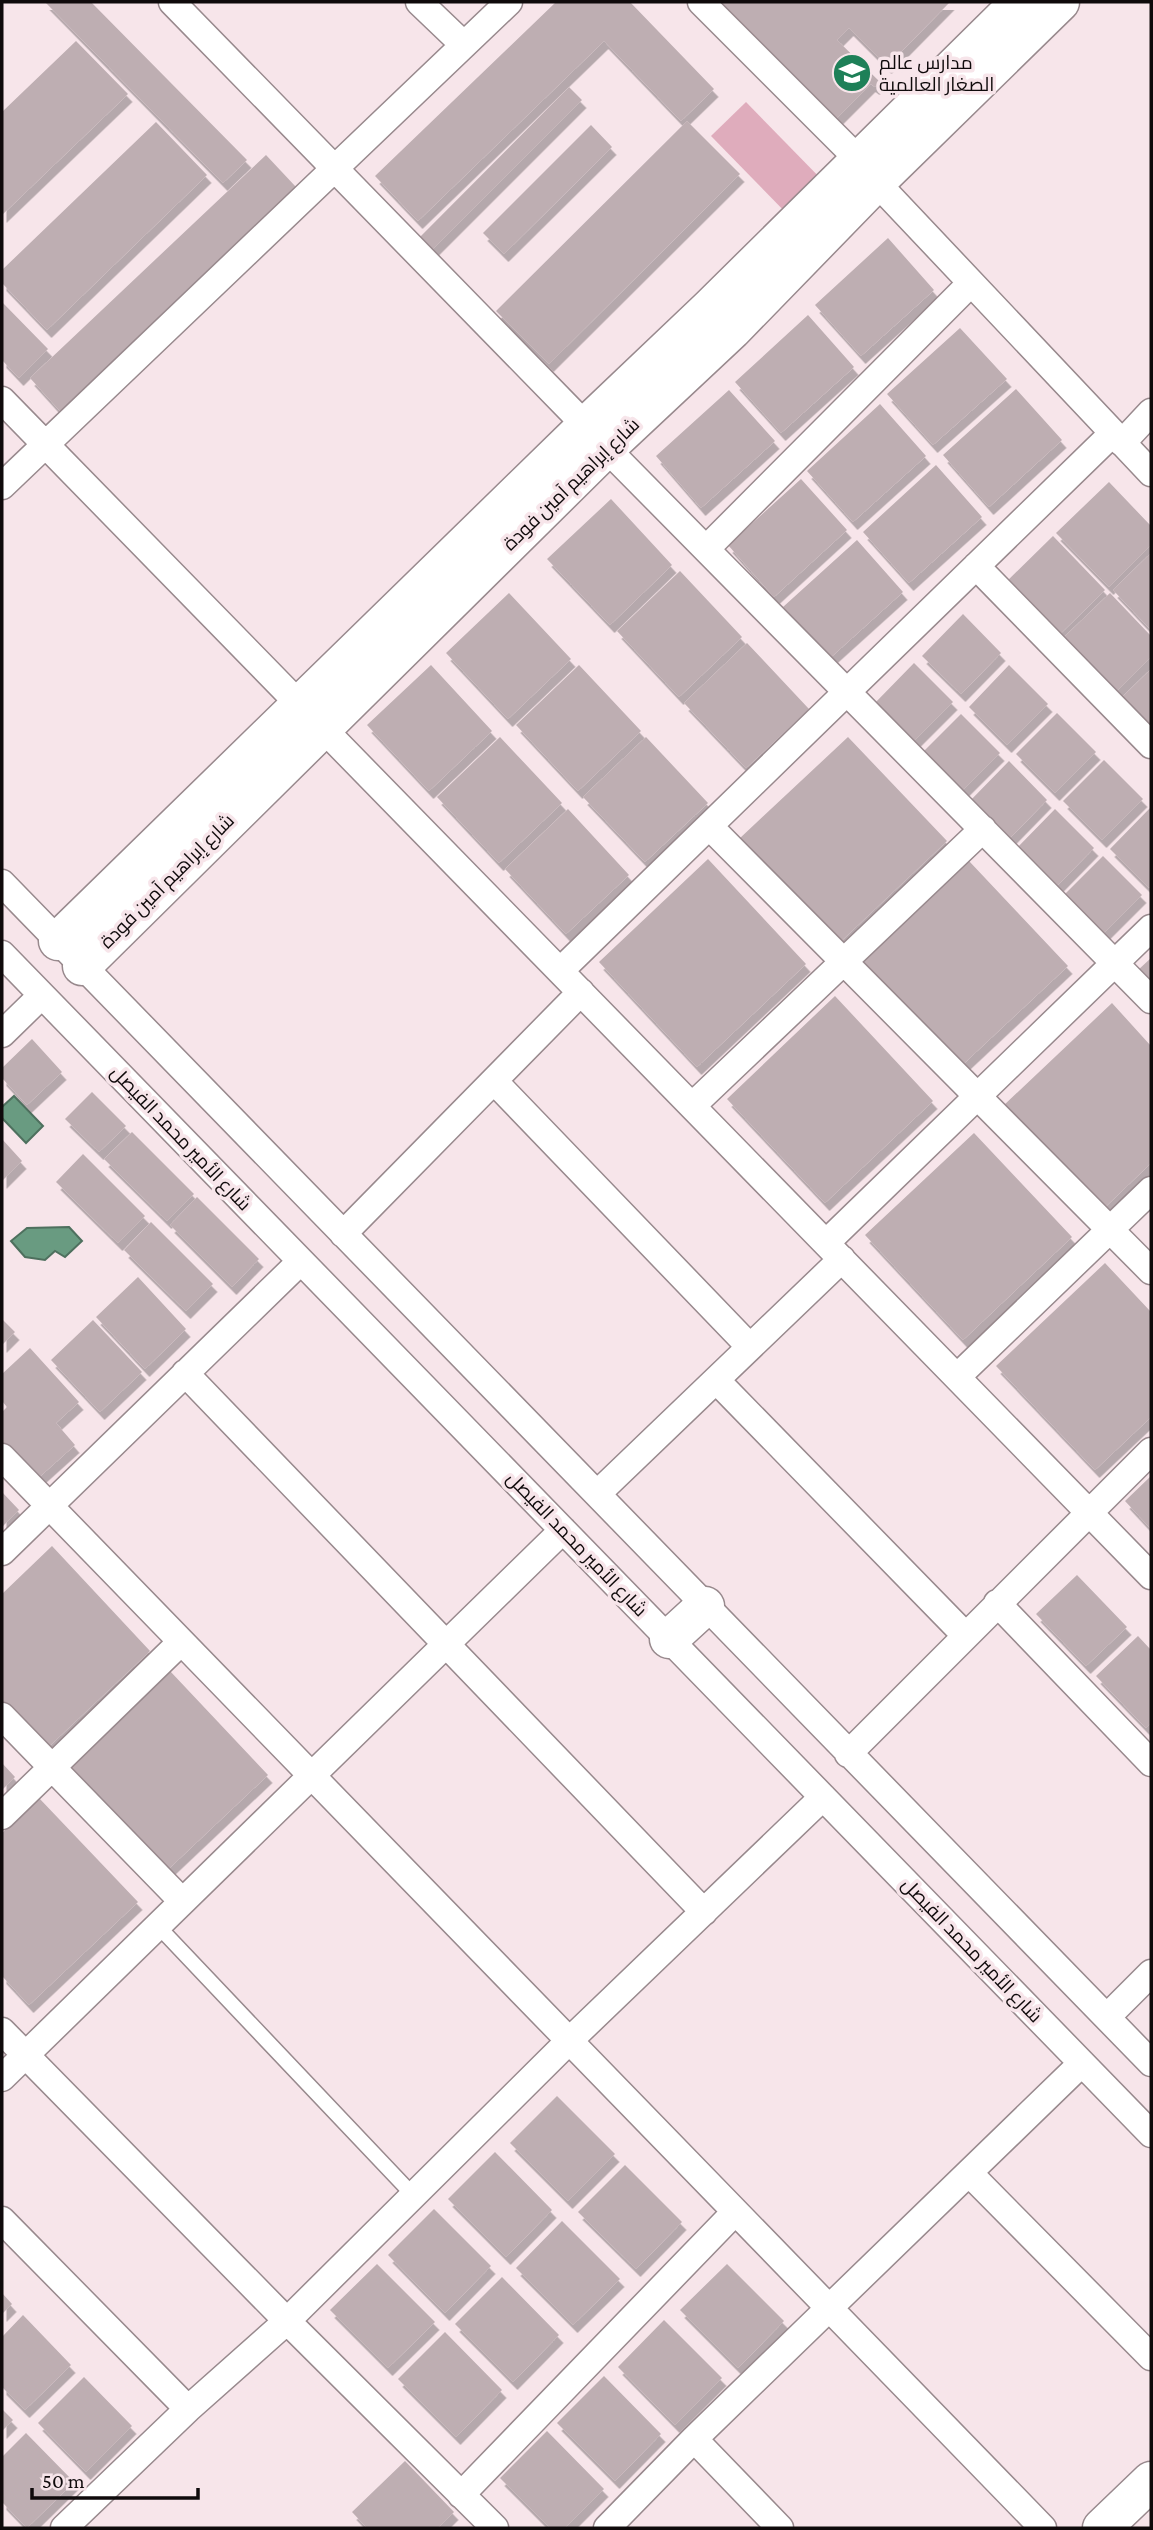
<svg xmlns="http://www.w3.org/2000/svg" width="1153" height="2530" font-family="'Crimson Pro',Cairo,serif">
<defs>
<filter id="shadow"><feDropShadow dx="4.5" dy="8" stdDeviation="0" flood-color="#0004"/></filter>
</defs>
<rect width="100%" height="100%" fill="#f7e5ea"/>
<path fill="#dfacbc" d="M 746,102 L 828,186 L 793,220 L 711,136 Z"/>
<path fill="#699b81" stroke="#4e705e" stroke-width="2" d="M 14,1096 L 43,1126 L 26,1143 L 2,1118 L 2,1107 Z
M 69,1227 L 82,1241 L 65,1257 L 55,1251 L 45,1260 L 25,1257 L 11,1241 L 27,1228 Z"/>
<path fill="#beaeb2" filter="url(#shadow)" d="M 45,2 L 91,2 L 247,160 L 223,183 Z
M 556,2 L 630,2 L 714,89 L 681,121 L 604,41 L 418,221 L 375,176 Z
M 712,2 L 950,2 L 887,66 L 849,28 L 837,40 L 880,82 L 875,87 L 871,84 L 833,122 Z
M 76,41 L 128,94 L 2,215 L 2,112 Z
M 569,87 L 582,100 L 431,251 L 419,238 Z
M 687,121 L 740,174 L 549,364 L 496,311 Z
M 156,122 L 207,175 L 47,330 L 2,283 L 2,270 Z
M 591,125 L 612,147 L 504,254 L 483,233 Z
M 266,155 L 296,187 L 60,411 L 30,378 Z
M 888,238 L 934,290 L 861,356 L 815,305 Z
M 2,302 L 48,349 L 19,378 L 2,360 Z
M 808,315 L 854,367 L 781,433 L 735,382 Z
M 960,328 L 1007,379 L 933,445 L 887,394 Z
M 1016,389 L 1062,440 L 989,507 L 943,455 Z
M 729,390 L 775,441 L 701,508 L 656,456 Z
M 880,404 L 926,456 L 853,522 L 807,471 Z
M 936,465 L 982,517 L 909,583 L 863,532 Z
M 801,479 L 847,530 L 774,597 L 728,545 Z
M 1109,482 L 1151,526 L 1151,545 L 1109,587 L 1056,533 Z
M 611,499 L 672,565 L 610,625 L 547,559 Z
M 1053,536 L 1105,590 L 1053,641 L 1001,587 Z
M 857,540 L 903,592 L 830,658 L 783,607 Z
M 1151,553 L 1151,630 L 1113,590 Z
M 680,571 L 742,637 L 679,697 L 617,631 Z
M 509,593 L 571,659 L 508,719 L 446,653 Z
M 1110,593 L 1151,636 L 1151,657 L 1110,698 L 1057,644 Z
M 963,614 L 1001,653 L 961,694 L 922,656 Z
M 747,643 L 809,709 L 746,768 L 684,703 Z
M 914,663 L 953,702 L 912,743 L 874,704 Z
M 431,665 L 492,731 L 429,791 L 367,725 Z
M 579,665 L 641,731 L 578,791 L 516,725 Z
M 1009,665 L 1048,704 L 1007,745 L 969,707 Z
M 1151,669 L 1151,741 L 1115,704 Z
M 1057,713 L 1096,752 L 1055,793 L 1016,754 Z
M 961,714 L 1000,753 L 959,794 L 920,755 Z
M 500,737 L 562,803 L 499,863 L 437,797 Z
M 646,737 L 708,803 L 645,862 L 583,797 Z
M 848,737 L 947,841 L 838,944 L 739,839 Z
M 1104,760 L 1143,799 L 1102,840 L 1063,801 Z
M 1009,761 L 1047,800 L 1007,841 L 968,803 Z
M 1151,807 L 1151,886 L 1149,888 L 1110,849 Z
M 568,809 L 629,875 L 566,934 L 505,869 Z
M 1055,809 L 1094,848 L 1054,889 L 1015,850 Z
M 1103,856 L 1142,895 L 1101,936 L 1062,897 Z
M 708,859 L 806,964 L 697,1067 L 599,962 Z
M 969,861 L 1068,966 L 959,1068 L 860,964 Z
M 1151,958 L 1151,987 L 1137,971 Z
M 835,996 L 933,1101 L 825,1203 L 727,1099 Z
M 1112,1003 L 1151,1046 L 1151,1163 L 1101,1211 L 1003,1106 Z
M 32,1039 L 62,1072 L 27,1105 L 2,1078 L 2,1068 Z
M 92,1092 L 126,1126 L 99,1152 L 65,1119 Z
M 132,1132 L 194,1194 L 167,1221 L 104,1159 Z
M 974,1133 L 1072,1237 L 963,1340 L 865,1235 Z
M 2,1139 L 22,1161 L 2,1181 Z
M 83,1154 L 145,1216 L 118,1243 L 56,1182 Z
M 197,1197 L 259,1259 L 232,1287 L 170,1225 Z
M 151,1222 L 213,1284 L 186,1311 L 124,1250 Z
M 1105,1263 L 1151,1312 L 1151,1417 L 1095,1470 L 996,1366 Z
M 138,1277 L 186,1329 L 145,1369 L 96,1317 Z
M 2,1319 L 15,1332 L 2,1345 Z
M 93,1320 L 142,1372 L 100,1412 L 51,1360 Z
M 30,1348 L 79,1402 L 56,1423 L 75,1445 L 36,1480 L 2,1442 L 2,1412 L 7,1407 L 2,1401 L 2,1374 Z
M 1151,1476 L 1151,1529 L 1125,1501 Z
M 2,1492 L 19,1510 L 2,1527 Z
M 52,1546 L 150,1651 L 41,1754 L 2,1711 L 2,1594 Z
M 1077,1575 L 1127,1627 L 1086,1666 L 1036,1614 Z
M 1138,1636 L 1151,1650 L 1151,1723 L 1146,1728 L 1096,1676 Z
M 170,1671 L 268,1775 L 159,1878 L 61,1774 Z
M 2,1763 L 15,1777 L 2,1790 Z
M 39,1798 L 138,1902 L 29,2005 L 2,1976 L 2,1833 Z
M 557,2096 L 615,2154 L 568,2201 L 510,2143 Z
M 495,2152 L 552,2210 L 506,2257 L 448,2199 Z
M 625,2165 L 682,2222 L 636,2269 L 578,2212 Z
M 434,2209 L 491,2266 L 445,2313 L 388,2255 Z
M 562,2221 L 620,2279 L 573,2325 L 516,2268 Z
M 377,2264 L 435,2322 L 388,2368 L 330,2310 Z
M 727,2264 L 784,2321 L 738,2368 L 680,2310 Z
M 502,2277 L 559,2335 L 513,2382 L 455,2324 Z
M 2,2293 L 12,2304 L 2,2314 Z
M 23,2315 L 71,2365 L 25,2410 L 2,2387 L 2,2337 Z
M 664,2320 L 722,2378 L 675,2425 L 618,2367 Z
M 445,2332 L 502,2390 L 456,2437 L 398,2379 Z
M 604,2376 L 661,2434 L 615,2481 L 557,2423 Z
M 84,2377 L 132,2426 L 86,2472 L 38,2423 Z
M 2,2409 L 13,2420 L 2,2431 Z
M 547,2431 L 604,2489 L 565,2528 L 550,2528 L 500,2478 Z
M 26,2433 L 74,2482 L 27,2528 L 2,2502 L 2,2457 Z
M 405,2461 L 454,2512 L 438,2528 L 367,2528 L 352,2512 Z"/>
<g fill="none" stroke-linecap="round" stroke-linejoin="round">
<g stroke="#98898d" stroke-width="17">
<path id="lane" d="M 157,1925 L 414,2196"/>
</g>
<g stroke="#98898d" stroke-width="29">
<path id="street" d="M 172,2 L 586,426
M 419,2 L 464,45
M 701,2 L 859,160
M 876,182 L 1151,473
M 2,400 L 1151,1576
M 1122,443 L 1151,412
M 606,448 L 1151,1000
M 2,486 L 509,2
M 706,549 L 971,283
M 976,566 L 1151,745
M 709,826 L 1151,1271
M 2,883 L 1151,2063
M 2,954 L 1151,2134
M 560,971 L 1112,434
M 2,1034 L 42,995
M 494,1081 L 750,1347
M 692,1106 L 983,829
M 343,1234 L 581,992
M 826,1243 L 1151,928
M 185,1373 L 704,1912
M 957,1377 L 1151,1190
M 716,1380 L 965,1635
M 2,1457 L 1043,2528
M 597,1494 L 842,1259
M 2,1552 L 301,1261
M 997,1603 L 1151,1763
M 2,1716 L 182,1901
M 848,1754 L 1151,1451
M 2,1816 L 181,1642
M 1107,2017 L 1151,1973
M 2,2031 L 287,2321 L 495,2528
M 2,2078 L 563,1530
M 969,2173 L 1151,2357
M 2,2220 L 188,2409
M 694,2439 L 780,2528
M 461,2495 L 735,2212
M 64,2528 L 188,2409 L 287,2321 L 569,2041 L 823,1797
M 607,2528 L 694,2439 L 1082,2063"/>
</g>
<g stroke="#98898d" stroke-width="41">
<path id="secondary" d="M 58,941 L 586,426 L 710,308 L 1020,2
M 82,966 L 606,448 L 732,330 L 876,182 L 1060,2
M 669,1639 L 705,1606
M 1102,2528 L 1151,2481"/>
</g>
<use href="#lane" stroke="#fff" stroke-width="14"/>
<use href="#street" stroke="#fff" stroke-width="26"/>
<use href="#secondary" stroke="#fff" stroke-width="38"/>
</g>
<defs>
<g id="school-disc" transform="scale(2.0125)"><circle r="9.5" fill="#1e8058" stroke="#f7e5ea"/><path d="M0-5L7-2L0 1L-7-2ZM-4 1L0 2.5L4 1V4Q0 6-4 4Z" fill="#fff"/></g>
</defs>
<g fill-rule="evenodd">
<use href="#school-disc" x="852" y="73"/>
</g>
<g text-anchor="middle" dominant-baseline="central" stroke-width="7" stroke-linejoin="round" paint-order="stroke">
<g font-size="19" fill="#0f0a0b" stroke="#f7e5ea" text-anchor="start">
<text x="879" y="62">مدارس عالم<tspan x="879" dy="22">الصغار العالمية</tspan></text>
</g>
<g font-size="19" fill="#0f0a0b" stroke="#f7e5ea">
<text transform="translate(571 484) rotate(-44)">شارع إبراهيم آمين فودة</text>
<text transform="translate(167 881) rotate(-45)">شارع إبراهيم آمين فودة</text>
<text transform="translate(181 1138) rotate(46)">شارع الأمير محمد الفيصل</text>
<text transform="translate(577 1544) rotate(46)">شارع الأمير محمد الفيصل</text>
<text transform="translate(972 1950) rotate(46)">شارع الأمير محمد الفيصل</text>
</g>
</g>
<rect width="1153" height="2530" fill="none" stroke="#0f0a0b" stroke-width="7"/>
<path d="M32 2488v10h166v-10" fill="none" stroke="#0f0a0b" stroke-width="3.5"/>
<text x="42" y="2488" font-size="21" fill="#0f0a0b" stroke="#f7e5ea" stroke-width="5" paint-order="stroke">50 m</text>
</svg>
